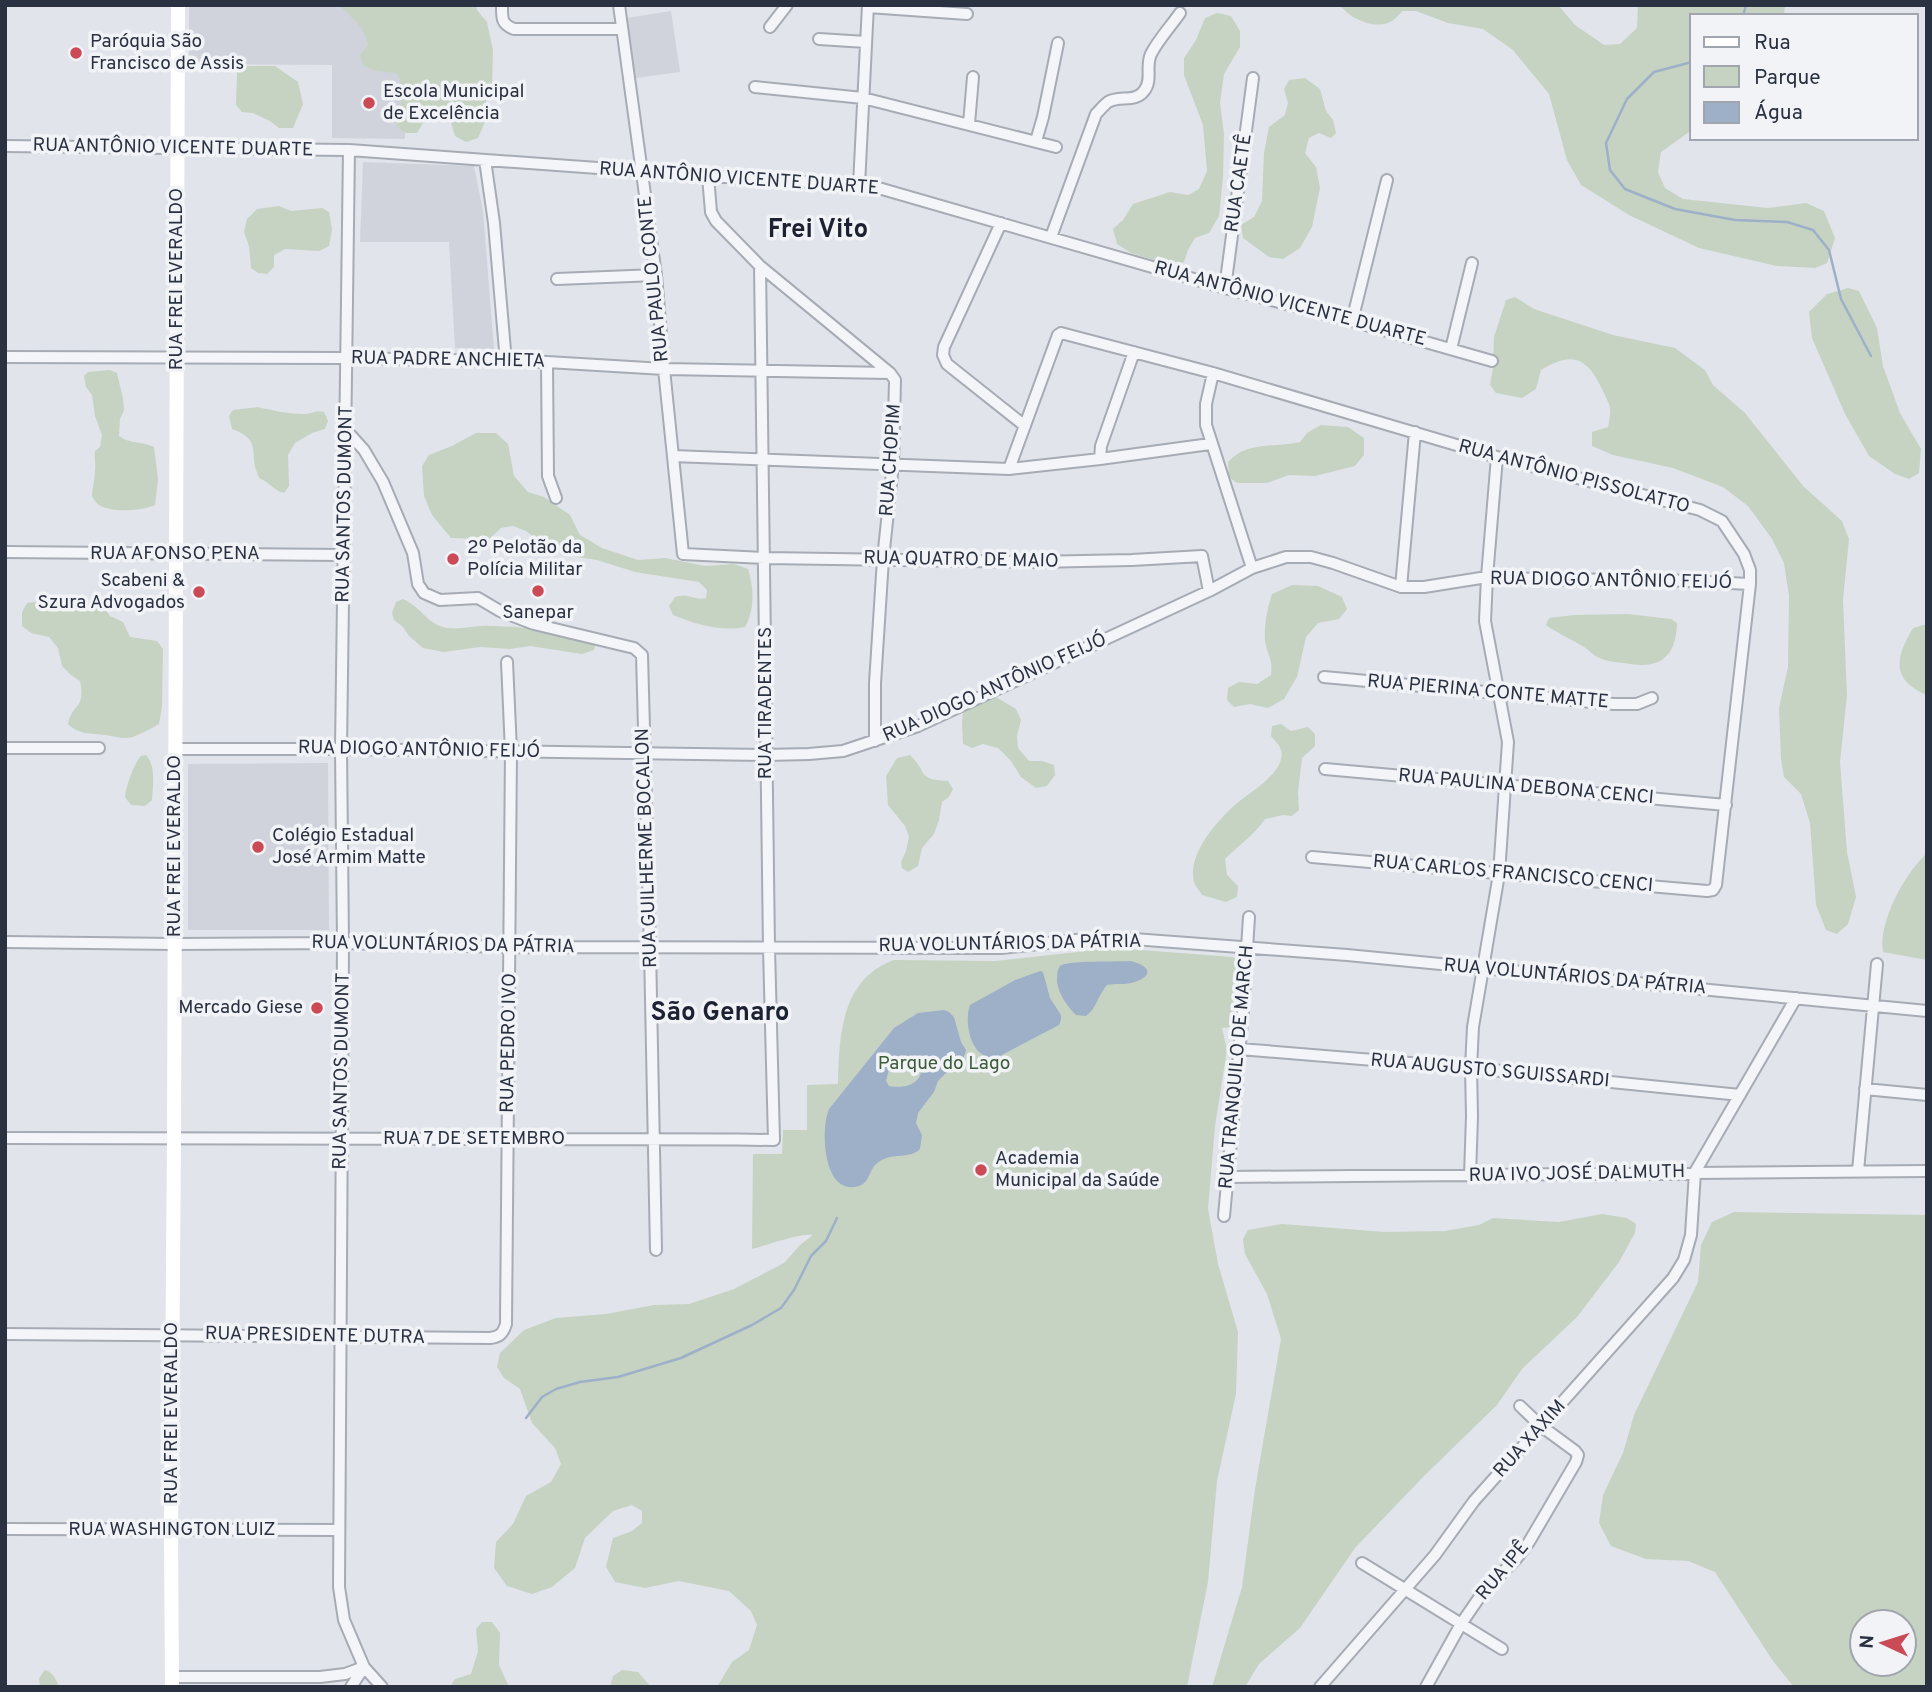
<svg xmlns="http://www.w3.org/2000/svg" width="1932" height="1692" font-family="Overpass,sans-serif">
<rect width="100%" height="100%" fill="#e1e4ea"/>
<path fill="#d0d3db" d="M 189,5 L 349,5 L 406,68 L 405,139 L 332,138 L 332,65 L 189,64 Z
M 671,11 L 680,72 L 636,78 L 627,18 Z
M 363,162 L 474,166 L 483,211 L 494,349 L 455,348 L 449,242 L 360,242 Z
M 328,763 L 329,930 L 188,930 L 188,764 Z"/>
<path fill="#c6d3c3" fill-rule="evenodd" d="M 339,5 L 476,5 L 477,10 L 487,22 L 493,50 L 492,86 L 486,101 L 487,117 L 478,138 L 466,142 L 455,136 L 449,116 L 439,114 L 426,118 L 417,133 L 406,133 L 397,127 C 397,107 410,92 396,73 L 375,71 L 364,66 L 360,55 L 368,45 C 366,28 351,17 339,5 Z
M 1340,5 L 1558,5 L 1575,25 L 1604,45 L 1620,44 L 1637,28 L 1638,5 L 1785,5 L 1784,16 L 1692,16 L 1692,130 L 1661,152 L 1658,172 L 1665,188 L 1683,199 L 1768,208 L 1806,203 L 1824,211 L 1835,238 L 1827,263 L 1815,268 L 1777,266 L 1699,248 L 1629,215 L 1581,185 L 1567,160 L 1549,94 L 1513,50 L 1483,29 L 1448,23 L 1416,11 L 1403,11 C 1399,14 1395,20 1390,22 C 1374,30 1349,18 1340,5 Z
M 1217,13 L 1231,16 L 1240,31 L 1240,47 L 1224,74 L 1220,103 L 1224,134 L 1223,177 L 1219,216 L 1209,233 L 1195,238 L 1188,250 L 1184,262 L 1174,266 L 1131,253 L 1117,244 L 1113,229 L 1123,220 L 1133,204 L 1170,192 L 1188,195 L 1199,189 L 1207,171 L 1203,125 L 1184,75 L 1184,58 L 1196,40 L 1205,18 Z
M 244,66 L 275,66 L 298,82 L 303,104 L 293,128 L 279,128 L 270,121 L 253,113 L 242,112 L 236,105 L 237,73 Z
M 1305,78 L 1320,89 L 1326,111 L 1333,120 L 1336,133 L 1331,138 L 1319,133 L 1309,138 L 1305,153 L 1316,167 L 1320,188 L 1312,227 L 1300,248 L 1283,259 L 1269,257 L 1243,238 L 1241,225 L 1254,217 L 1262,201 L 1264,153 L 1269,127 L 1285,115 L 1288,103 L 1284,89 L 1289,80 Z
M 279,206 L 291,211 L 322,208 L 329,212 L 332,230 L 329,246 L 319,251 L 285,249 L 274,255 L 274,267 L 267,274 L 258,273 L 251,268 L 249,246 L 244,232 L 247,219 L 257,209 Z
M 1848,288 L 1859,291 L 1877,328 L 1883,366 L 1900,413 L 1921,449 L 1919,473 L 1909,479 L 1895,474 L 1869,456 L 1845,414 L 1812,338 L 1809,312 L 1827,294 Z
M 1515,297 L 1534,309 L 1613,335 L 1675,348 L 1705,370 L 1713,385 L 1745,413 L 1804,487 L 1842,521 L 1849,539 L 1843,600 L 1847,695 L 1840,762 L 1847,852 L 1856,897 L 1848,924 L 1837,934 L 1826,930 L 1816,905 L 1810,823 L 1801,794 L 1784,777 L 1781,759 L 1779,708 L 1788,667 L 1789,596 L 1784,563 L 1772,539 L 1748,506 L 1723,487 L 1673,468 L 1613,455 L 1592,446 L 1592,432 L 1608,427 C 1612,406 1611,408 1602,389 C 1587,357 1572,351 1541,370 L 1536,389 L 1522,398 L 1496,393 L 1490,385 L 1493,368 L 1494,337 L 1506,300 Z
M 110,370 L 117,373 L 123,399 L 124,410 L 120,419 L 119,436 C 129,444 142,441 154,447 L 158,479 L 155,505 C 141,511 112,513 99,505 C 97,504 93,498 92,497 C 92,488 95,479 95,471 C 96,464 94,458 95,451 L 100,447 L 102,435 L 95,416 L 92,395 L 86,387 L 84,376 L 88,372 Z
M 257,407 C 272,410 287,414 302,414 C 311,415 315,409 324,412 L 328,421 L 325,429 L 312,433 L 295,443 L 288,455 L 289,486 L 284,493 C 275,491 269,482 259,478 C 247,452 264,441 232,429 L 229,416 L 233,410 Z
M 1321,425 L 1348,427 L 1364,438 L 1364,455 L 1355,466 L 1315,476 L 1289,475 L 1267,483 L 1237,483 L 1229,477 L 1228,462 C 1247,441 1275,448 1300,442 L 1307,433 Z
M 476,433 L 496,433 L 508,444 L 514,476 L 528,492 L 544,497 L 570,515 L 580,535 L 602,548 L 638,560 L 665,558 L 705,566 L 734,564 L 748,569 C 754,588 755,610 745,627 C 721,632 695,624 673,615 L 669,606 L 675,597 C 690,593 695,601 706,598 L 707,590 L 699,582 L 635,572 L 597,560 L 577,557 L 541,543 L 526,531 L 513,526 L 501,528 L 489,539 L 451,538 L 432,515 L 424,496 L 422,466 L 429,455 L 452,446 Z
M 1292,585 L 1318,586 L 1342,597 L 1347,609 L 1339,619 L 1318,623 L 1306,637 L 1297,677 L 1284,699 L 1268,708 L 1250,704 L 1234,707 L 1227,700 L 1228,688 L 1239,682 L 1257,684 L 1271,675 C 1273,658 1267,655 1265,641 C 1264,624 1267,610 1272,594 Z
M 403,599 C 423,608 426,624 447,628 C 461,630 476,625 490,626 C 515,626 577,631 595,646 L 594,650 L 582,654 L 530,646 L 510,649 L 480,647 L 444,652 L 423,648 L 409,636 L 403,627 L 394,620 L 392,613 L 396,602 Z
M 49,600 C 65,607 75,610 91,602 L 103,606 L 110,616 L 123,622 L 130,637 L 157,641 L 163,649 L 162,707 L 159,724 C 151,729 142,733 133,737 C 124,740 114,736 105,735 C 91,733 79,735 68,724 C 72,703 86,710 80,681 L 71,675 L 62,666 L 58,648 L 49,637 L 31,633 L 22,626 L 22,612 L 27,603 Z
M 1628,614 L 1671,619 L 1677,623 C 1676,659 1658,670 1624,663 C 1617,662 1609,662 1602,659 C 1595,657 1590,651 1584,647 C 1572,639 1558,634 1546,625 L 1549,618 L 1574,615 Z
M 1927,624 L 1927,695 C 1891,680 1895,658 1913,628 Z
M 996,697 L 1016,709 L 1021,720 L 1017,736 L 1018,748 L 1029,761 L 1042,761 L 1054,765 L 1055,775 L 1047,786 L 1036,788 L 1021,777 L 1011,761 L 998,748 L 983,744 L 972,748 L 963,744 L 962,723 L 963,712 L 982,700 Z
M 1281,724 L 1291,731 L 1308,727 L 1315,734 L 1315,746 L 1302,758 L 1298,792 L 1299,810 L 1292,816 L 1283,815 L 1265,819 C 1254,835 1239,845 1225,859 L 1227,875 L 1238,886 L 1237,897 L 1226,902 L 1202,895 C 1200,891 1195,886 1194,882 C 1187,854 1217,821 1236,804 C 1249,793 1277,777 1281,759 C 1284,749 1277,743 1271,736 L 1272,726 Z
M 146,755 C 156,766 153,785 152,800 L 145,806 L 131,805 L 125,797 C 126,787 134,763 141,756 Z
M 910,755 C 929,774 916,779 948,781 L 953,789 L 949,797 L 942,802 L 939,820 L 934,834 L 922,848 L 918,866 L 908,872 L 902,868 L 901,862 L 906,851 L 909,837 L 905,826 L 888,805 L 886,776 L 897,758 Z
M 1927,853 L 1927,960 L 1883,952 C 1878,922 1905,873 1927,853 Z
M 1114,948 L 1233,957 L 1236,959 L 1232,1027 L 1222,1028 L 1227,1050 L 1215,1126 L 1208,1209 L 1218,1264 L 1238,1332 L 1236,1394 L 1217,1481 L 1208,1582 L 1187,1687 L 717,1687 L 732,1662 L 749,1650 L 757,1625 L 751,1611 L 729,1591 L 679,1581 L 645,1588 L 615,1582 L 606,1567 L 613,1538 L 632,1531 L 642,1523 L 642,1511 L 632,1505 L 613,1511 L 585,1538 L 575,1568 L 552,1587 L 532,1594 L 507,1586 L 494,1568 L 496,1542 L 513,1524 L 526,1496 L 551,1482 L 561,1464 L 555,1448 L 532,1423 L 520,1389 L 504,1378 L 497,1367 L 500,1353 L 524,1330 L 556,1318 L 606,1314 L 654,1305 L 689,1304 L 734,1289 L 784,1263 L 800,1245 L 813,1235 C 801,1233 767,1245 752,1249 L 753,1154 L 782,1154 L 783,1130 L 807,1130 L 807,1085 L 838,1084 C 839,1036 841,979 894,960 L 995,961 Z
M 1734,1212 L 1927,1215 L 1927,1687 L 1794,1687 L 1773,1661 L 1715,1572 L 1688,1561 L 1646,1559 L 1611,1546 L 1599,1523 L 1603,1495 L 1623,1453 L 1634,1415 L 1698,1282 L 1701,1245 L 1712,1222 ZM 1862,1622 L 1904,1622 L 1904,1664 L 1862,1664 Z
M 1602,1214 L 1627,1218 L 1636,1224 L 1635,1233 L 1619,1262 L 1577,1317 L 1522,1369 L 1497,1405 L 1423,1477 L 1355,1548 L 1300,1628 L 1259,1664 L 1245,1687 L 1212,1687 L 1242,1587 L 1255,1489 L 1281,1339 L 1267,1294 L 1245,1254 L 1243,1239 L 1248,1230 L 1282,1224 L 1385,1232 L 1445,1231 L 1479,1225 L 1493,1218 L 1559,1222 Z
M 482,1622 L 492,1622 L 500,1633 L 499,1665 L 509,1687 L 450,1687 L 455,1679 L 471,1674 L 478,1651 L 476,1629 Z
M 45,1670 C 53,1672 56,1679 59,1687 L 40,1687 L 39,1678 Z
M 622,1670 L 638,1672 L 651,1687 L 610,1687 L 613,1676 Z"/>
<path fill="#9eb0c8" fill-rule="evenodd" d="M 1131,961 C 1154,967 1152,978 1131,983 C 1123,985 1115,983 1107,985 C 1098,995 1097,1008 1086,1016 L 1076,1015 C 1067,1006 1059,995 1057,982 C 1057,978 1057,969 1060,966 C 1066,960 1120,962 1131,961 Z
M 1040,971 L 1043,972 L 1050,998 L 1061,1015 L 1061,1020 L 1059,1025 L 998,1057 C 972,1063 963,1024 970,1005 L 1015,980 Z
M 944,1010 L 949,1012 L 954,1017 L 961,1042 L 966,1050 L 965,1054 L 962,1060 L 946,1073 L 938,1081 L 934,1092 L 918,1113 L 916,1123 L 922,1135 L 920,1149 C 912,1158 895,1154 884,1159 C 867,1166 872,1182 859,1186 C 823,1197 820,1130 829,1109 L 894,1028 L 918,1013 ZM 913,1056 L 918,1057 C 929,1080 910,1090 889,1086 L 886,1081 L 890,1066 L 906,1057 Z"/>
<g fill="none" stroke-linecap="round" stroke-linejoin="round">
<path stroke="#9eb0c8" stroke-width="2.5" d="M 1743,16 L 1746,5
M 1692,62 L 1654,72 L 1627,99 L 1606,143 L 1610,170 L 1625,189 L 1675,209 L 1735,220 L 1787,222 L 1813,230 L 1829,250 L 1841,299 L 1871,356
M 526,1418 L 542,1397 L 556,1389 L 580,1382 L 618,1377 L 681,1358 L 752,1325 L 781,1308 L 794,1290 L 811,1256 L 826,1241 L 837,1218"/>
<g stroke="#a6abb4" stroke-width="14">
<path id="street" d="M 502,5 C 502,18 501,24 514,29 L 622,29
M 619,5 L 656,275 L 664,369 L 683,554 L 765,558 L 1034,562 L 1132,560 L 1202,556 L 1209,591
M 868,7 L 967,14
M 770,27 L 787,5
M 819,39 L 866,42
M 755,87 L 863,98 L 1056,147
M 969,124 L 973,77
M 1036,141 L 1043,117 L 1058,43
M 5,146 L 349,150 L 708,176 L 859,185 L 882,189 L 1225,288 L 1352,321 L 1492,361
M 349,150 L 341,749 L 343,943 L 339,1587 L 344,1620 L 364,1667 L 382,1687
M 485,160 L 494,223 L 506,362
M 708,176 L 711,212 L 716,221 L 760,266 L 890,373 L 895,380 L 893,464 L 883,559 L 875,683 L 875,741
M 859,185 L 868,5
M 1001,223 L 944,347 L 943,355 L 947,364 L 1025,426
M 1051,237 L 1096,114 C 1100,110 1104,105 1108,102 C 1119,95 1135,103 1144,91 C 1153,80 1145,66 1151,54 C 1158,40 1171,26 1180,13
M 557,279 L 656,275
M 1225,288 L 1253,78
M 1352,321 L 1387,180
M 1451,349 L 1472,263
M 5,357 L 347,358 L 547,362 L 664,369 L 890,373
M 547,362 L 548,476 L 556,498
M 1213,373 L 1206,404 L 1206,425 L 1252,568
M 346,430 L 364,450 L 383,482 L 413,553 L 418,584 L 424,593 L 440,600 L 478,598 L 500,611 L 534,624 L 634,648 L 642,655 L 650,948 L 656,1250
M 673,456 L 1009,469 L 1100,459 L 1210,444
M 1100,459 L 1101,446 L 1134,352
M 1009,469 L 1058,335 L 1061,333 L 1213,373 L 1497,457 L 1700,510 L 1722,521 L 1744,554 L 1750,570 L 1750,584 L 1716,885 L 1713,890 L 1707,891 L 1312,857
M 5,552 L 344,555
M 1401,587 L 1415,432
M 1324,677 L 1614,704 L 1637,704 L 1652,698
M 5,748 L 99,748
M 176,749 L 341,749 L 766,755 L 809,754 L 843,751 L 918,726 L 1209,591 L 1252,568 L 1286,557 L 1311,557 L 1333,563 L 1401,587 L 1424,587 L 1487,577 L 1562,580 L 1645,579 L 1750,584
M 1325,769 L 1726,805
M 5,942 L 175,944 L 343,943 L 510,947 L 1001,948 L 1076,940 L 1120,938 L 1347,955 L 1927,1011
M 1240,1049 L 1471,1068 L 1740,1095
M 1865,1089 L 1927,1095
M 5,1138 C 262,1139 518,1137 774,1140 L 769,948 L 760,266
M 1858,1171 L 1877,964
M 1470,1176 L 1472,1116 L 1471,1068 L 1473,1027 L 1499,874 L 1508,742 L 1485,621 L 1487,577 L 1497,457
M 1228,1177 L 1927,1171
M 1224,1216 L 1243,1011 L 1249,917
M 5,1334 L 490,1338 C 499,1337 503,1334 506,1324 L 511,751 L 507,662
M 5,1529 L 339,1530
M 1362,1563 L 1502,1649
M 173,1677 L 320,1677 L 345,1674 L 364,1667
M 351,1687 L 364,1667
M 1320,1687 L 1435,1555 L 1474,1501 L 1673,1278 L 1684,1260 L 1691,1235 L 1695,1172 L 1796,998
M 1426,1687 L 1461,1624 L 1483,1592 L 1516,1559 L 1529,1542 L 1576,1462 L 1578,1455 L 1575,1451 L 1541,1426 L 1520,1406"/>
</g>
<use href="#street" stroke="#f4f5f8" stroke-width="10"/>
<path stroke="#fff" stroke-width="14" d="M 172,1687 L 171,1530 L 174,1139 L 178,5"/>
</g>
<g fill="#ca4b56" stroke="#f1f3f7" stroke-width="2.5">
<circle cx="76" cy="53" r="7"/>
<circle cx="369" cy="103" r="7"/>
<circle cx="453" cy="559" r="7"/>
<circle cx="538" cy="591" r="7"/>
<circle cx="199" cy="592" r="7"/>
<circle cx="258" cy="847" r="7"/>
<circle cx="317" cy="1008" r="7"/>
<circle cx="981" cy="1170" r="7"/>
</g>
<g text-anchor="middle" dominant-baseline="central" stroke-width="7" stroke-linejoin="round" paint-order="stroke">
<g font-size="19" fill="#2a3141" stroke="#f1f3f7" text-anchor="start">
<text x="90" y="42">Paróquia São<tspan x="90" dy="22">Francisco de Assis</tspan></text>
<text x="383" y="92">Escola Municipal<tspan x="383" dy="22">de Excelência</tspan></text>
<text x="467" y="548">2º Pelotão da<tspan x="467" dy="22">Polícia Militar</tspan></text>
<text x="185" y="581" text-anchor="end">Scabeni &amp;<tspan x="185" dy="22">Szura Advogados</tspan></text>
<text x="538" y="613" text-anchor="middle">Sanepar</text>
<text x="272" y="836">Colégio Estadual<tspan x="272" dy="22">José Armim Matte</tspan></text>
<text x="303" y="1008" text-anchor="end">Mercado Giese</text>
<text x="995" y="1159">Academia<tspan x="995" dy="22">Municipal da Saúde</tspan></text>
</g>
<g font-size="19" fill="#2a3141" stroke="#f1f3f7">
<text transform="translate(173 148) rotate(1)">RUA ANTÔNIO VICENTE DUARTE</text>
<text transform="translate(739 179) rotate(4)">RUA ANTÔNIO VICENTE DUARTE</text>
<text transform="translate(1239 183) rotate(-82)">RUA CAETÊ</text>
<text transform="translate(177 279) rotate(-90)">RUA FREI EVERALDO</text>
<text transform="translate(654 279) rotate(-96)">RUA PAULO CONTE</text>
<text transform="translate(1290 304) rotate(15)">RUA ANTÔNIO VICENTE DUARTE</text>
<text transform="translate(448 360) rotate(1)">RUA PADRE ANCHIETA</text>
<text transform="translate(891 460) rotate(-86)">RUA CHOPIM</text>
<text transform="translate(1574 477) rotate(15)">RUA ANTÔNIO PISSOLATTO</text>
<text transform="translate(345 504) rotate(-89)">RUA SANTOS DUMONT</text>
<text x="175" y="554">RUA AFONSO PENA</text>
<text transform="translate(961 560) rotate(1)">RUA QUATRO DE MAIO</text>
<text transform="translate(1611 581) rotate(1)">RUA DIOGO ANTÔNIO FEIJÓ</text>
<text transform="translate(995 688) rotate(-24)">RUA DIOGO ANTÔNIO FEIJÓ</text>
<text transform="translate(1488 692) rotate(5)">RUA PIERINA CONTE MATTE</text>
<text transform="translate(766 703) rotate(-90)">RUA TIRADENTES</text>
<text transform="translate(419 750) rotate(1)">RUA DIOGO ANTÔNIO FEIJÓ</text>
<text transform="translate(1526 787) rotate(5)">RUA PAULINA DEBONA CENCI</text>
<text transform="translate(175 846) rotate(-90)">RUA FREI EVERALDO</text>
<text transform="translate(647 848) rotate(-92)">RUA GUILHERME BOCALON</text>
<text transform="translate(1513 874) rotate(5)">RUA CARLOS FRANCISCO CENCI</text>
<text transform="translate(1010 944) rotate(-1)">RUA VOLUNTÁRIOS DA PÁTRIA</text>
<text transform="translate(443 945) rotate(1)">RUA VOLUNTÁRIOS DA PÁTRIA</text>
<text transform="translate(1575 977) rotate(5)">RUA VOLUNTÁRIOS DA PÁTRIA</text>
<text transform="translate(509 1043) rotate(-89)">RUA PEDRO IVO</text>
<text transform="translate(1237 1067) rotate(-85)">RUA TRANQUILO DE MARCH</text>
<text transform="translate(342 1071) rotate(-89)">RUA SANTOS DUMONT</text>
<text transform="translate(1490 1071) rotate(5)">RUA AUGUSTO SGUISSARDI</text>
<text x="474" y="1139">RUA 7 DE SETEMBRO</text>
<text transform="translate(1577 1174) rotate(-1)">RUA IVO JOSÉ DALMUTH</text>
<text transform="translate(315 1336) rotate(1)">RUA PRESIDENTE DUTRA</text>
<text transform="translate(172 1413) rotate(-90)">RUA FREI EVERALDO</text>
<text transform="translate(1530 1439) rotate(-48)">RUA XAXIM</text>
<text x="172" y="1530">RUA WASHINGTON LUIZ</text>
<text transform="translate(1503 1571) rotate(-50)">RUA IPÊ</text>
</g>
<g font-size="19" fill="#3d5c38" stroke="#f1f3f7">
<text x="944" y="1064">Parque do Lago</text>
</g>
<g font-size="26" font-weight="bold" fill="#1c2232" stroke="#f1f3f7">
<text x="818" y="230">Frei Vito</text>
<text x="720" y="1013">São Genaro</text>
</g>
</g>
<rect width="1932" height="1692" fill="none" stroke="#2a3141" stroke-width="14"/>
<rect x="1690" y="14" width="228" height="126" fill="#f1f3f7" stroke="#a1a5ae" stroke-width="2"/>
<rect x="1704" y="37" width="35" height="10" fill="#ffffff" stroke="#a1a5ae" stroke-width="2"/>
<text x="1754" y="49" font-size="21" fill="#2a3141">Rua</text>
<rect x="1704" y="66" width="35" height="21" fill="#c6d3c3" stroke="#a1a5ae" stroke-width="2"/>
<text x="1754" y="84" font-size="21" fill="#2a3141">Parque</text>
<rect x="1704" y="102" width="35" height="21" fill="#9eb0c8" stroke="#a1a5ae" stroke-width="2"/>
<text x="1754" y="119" font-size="21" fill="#2a3141">Água</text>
<g transform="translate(1883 1643) rotate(274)"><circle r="33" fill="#f1f3f7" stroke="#a1a5ae" stroke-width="2"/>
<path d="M0-5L12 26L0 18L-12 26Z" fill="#ca4b56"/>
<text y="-10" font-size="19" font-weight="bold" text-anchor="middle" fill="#2a3141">N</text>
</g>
</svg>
